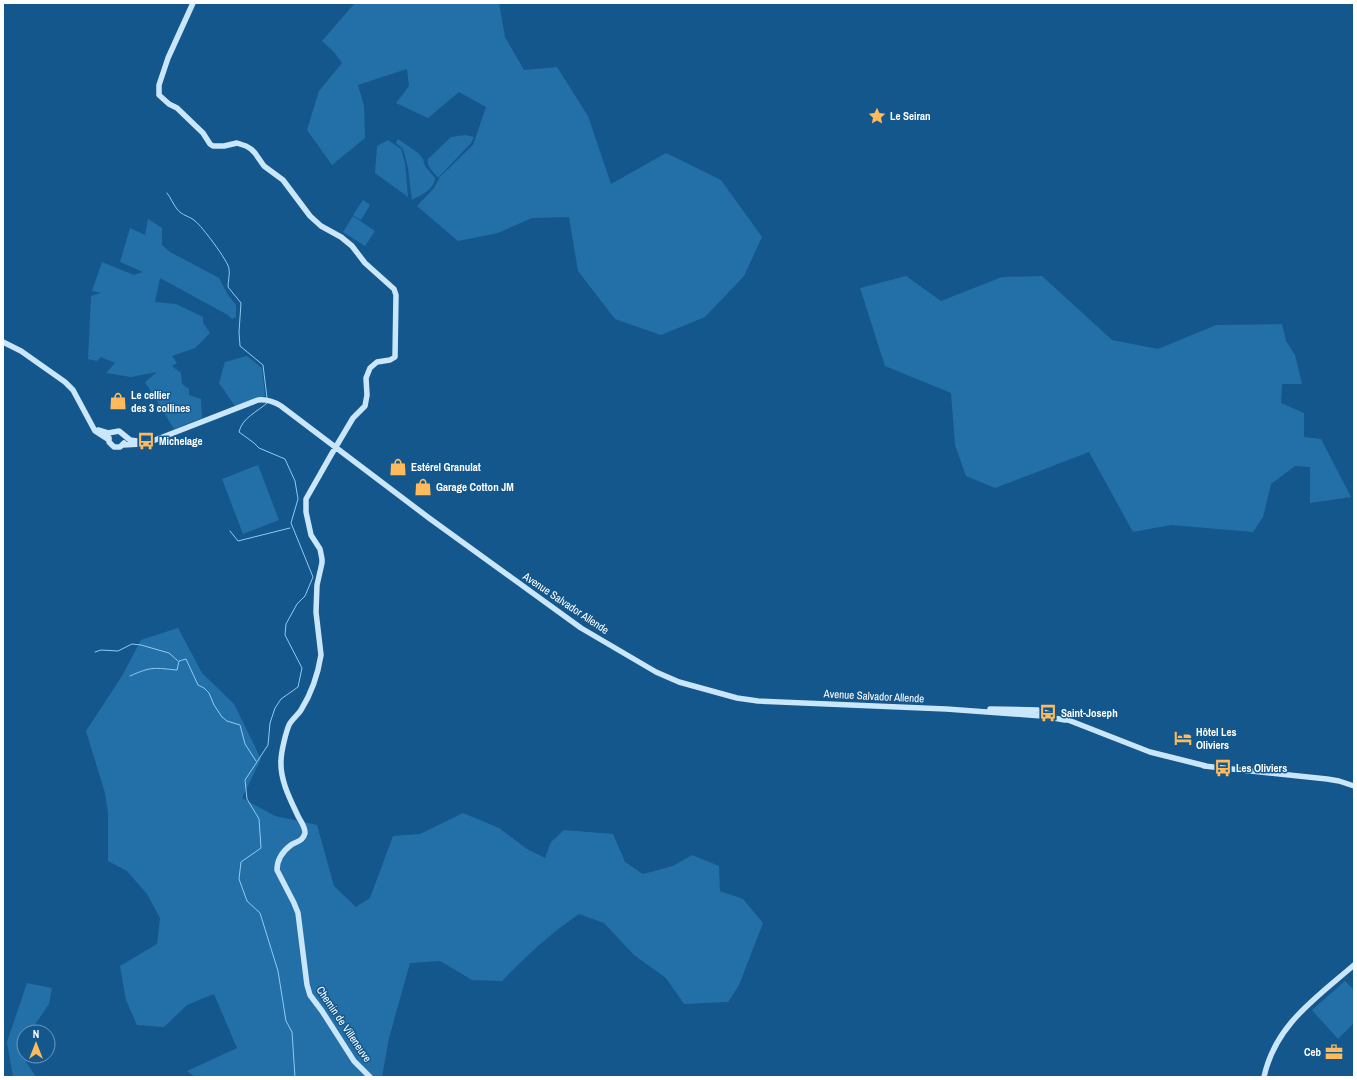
<svg xmlns="http://www.w3.org/2000/svg" width="1357" height="1080" font-family="'Archivo Narrow',sans-serif">
<rect width="100%" height="100%" fill="#14578c"/>
<path fill="#2370a9" d="M 355,3 L 499,3 L 505,37 L 524,70 L 557,67 L 588,116 L 611,184 L 666,153 L 721,180 L 762,237 L 744,276 L 705,317 L 661,335 L 615,319 L 578,271 L 569,217 L 532,218 L 498,233 L 458,241 L 417,206 L 434,188 L 440,177 L 473,145 L 486,107 L 459,92 L 428,118 L 396,103 L 409,86 L 407,69 L 358,85 L 364,106 L 365,138 L 332,165 L 307,130 L 319,91 L 342,63 L 334,52 L 322,41 Z
M 465,135 L 474,137 L 471,143 L 438,178 C 434,172 426,166 428,159 L 451,137 Z
M 398,139 L 418,153 L 423,159 L 425,166 L 435,178 C 434,190 421,195 412,200 L 408,168 L 404,152 L 402,148 L 396,143 Z
M 388,140 L 401,149 L 405,163 L 408,197 L 375,173 L 377,146 Z
M 363,200 L 370,205 L 361,220 L 353,215 Z
M 353,216 L 375,231 L 365,246 L 343,232 Z
M 148,219 L 162,228 L 162,245 L 170,252 L 219,278 L 228,295 L 236,305 L 236,317 L 232,319 L 228,315 L 160,278 L 155,302 L 176,304 L 203,317 L 203,323 L 210,333 L 195,348 L 172,356 L 177,363 L 172,366 L 181,373 L 182,384 L 189,389 L 189,395 L 201,399 L 202,418 L 174,429 L 145,382 L 157,372 L 131,377 L 106,373 L 115,363 L 101,357 L 97,361 L 88,359 L 91,296 L 101,293 L 92,291 L 102,262 L 134,275 L 143,272 L 120,262 L 130,228 L 145,235 Z
M 906,276 L 941,301 L 1002,277 L 1042,276 L 1112,340 L 1158,349 L 1216,325 L 1282,324 L 1286,341 L 1295,355 L 1302,384 L 1282,384 L 1281,403 L 1304,413 L 1304,437 L 1321,439 L 1351,497 L 1310,503 L 1310,467 L 1295,466 L 1271,484 L 1263,517 L 1253,532 L 1171,525 L 1133,532 L 1089,452 L 995,488 L 966,476 L 955,445 L 951,393 L 885,366 L 860,288 Z
M 247,356 L 262,368 L 265,396 L 235,406 L 219,383 L 225,362 Z
M 258,465 L 279,520 L 243,534 L 222,479 Z
M 178,628 L 202,673 L 234,704 L 261,759 L 242,798 L 275,816 L 317,825 L 334,886 L 356,907 L 370,898 L 393,836 L 420,834 L 463,813 L 499,828 L 527,849 L 545,858 L 551,842 L 564,830 L 613,834 L 625,862 L 643,874 L 673,866 L 692,855 L 719,866 L 720,891 L 743,899 L 763,923 L 739,985 L 728,1002 L 684,1004 L 666,978 L 634,955 L 604,923 L 579,914 C 550,934 526,956 502,981 L 472,980 L 440,961 L 410,963 L 389,1038 L 382,1077 L 195,1077 L 187,1071 L 237,1048 L 214,994 L 187,1005 L 164,1027 L 137,1025 L 126,1000 L 120,966 L 157,944 L 160,918 L 147,894 L 127,871 L 108,861 L 108,813 L 105,793 L 86,731 L 122,676 L 141,640 Z
M 1345,981 L 1354,990 L 1354,1023 L 1338,1039 L 1312,1010 Z
M 27,983 L 52,988 L 49,1004 L 30,1032 L 24,1032 L 24,1056 L 26,1056 L 25,1060 L 36,1077 L 13,1077 L 7,1042 Z"/>
<g fill="none" stroke-linecap="round" stroke-linejoin="round">
<path stroke="#8ecaf3" stroke-width="1" d="M 167,193 C 171,198 173,204 177,209 C 182,216 190,216 195,221 C 201,225 229,262 229,269 C 230,274 228,281 228,287 L 241,303 L 239,332 L 240,346 L 263,365 L 267,398
M 267,403 C 257,412 242,418 239,432 L 254,443 L 259,448 L 285,459 L 295,481 L 298,499 L 291,523 L 313,577 L 305,596 L 297,604 L 286,624 L 285,635 L 302,668 L 298,687 L 281,699 L 275,708 L 270,723 L 268,745 L 245,780 L 247,799 L 259,819 L 261,848 L 241,862 L 239,879 L 247,901 L 260,913 L 278,971 L 286,1021 L 292,1032 L 295,1077
M 230,531 L 238,541 L 290,528
M 95,652 L 101,650 L 118,651 L 132,644 L 141,645 L 169,653 L 178,661
M 130,676 C 152,666 154,668 177,670 L 179,661 L 186,659 L 198,685 L 204,688 L 209,693 L 214,705 L 222,717 L 227,721 L 240,725 L 245,744 L 256,761"/>
<path stroke="#cae6fb" stroke-width="5.5" d="M 193,3 L 168,58 L 159,85 L 159,95 L 169,104 L 177,108 L 203,133 L 210,144 L 213,146 L 224,146 L 237,143 L 246,146 L 251,149 L 255,153 L 264,166 L 283,180 L 310,216 L 321,226 L 341,237 L 352,246 L 365,263 L 394,289 L 396,295 L 395,357 L 390,360 L 377,362 L 370,368 L 366,378 L 367,395 L 365,406 L 353,418 L 331,455 L 306,499 L 306,512 L 311,535 L 320,549 L 322,559 L 322,563 L 317,585 L 316,612 L 321,655 C 318,674 311,694 301,710 C 298,715 292,719 289,725 C 286,732 281,752 281,761 C 280,780 290,799 298,816 C 301,822 305,826 305,833 C 303,841 298,841 291,845 C 283,851 277,860 277,870 L 294,903 L 298,913 L 307,985 L 310,995 L 322,1011 L 354,1061 L 370,1077
M 3,342 L 21,351 L 65,382 L 73,390 L 95,431 L 109,440
M 98,430 L 108,433 L 119,431 L 130,440 L 137,441
M 109,438 L 109,442 L 114,447 L 120,447 L 124,443
M 123,445 L 141,444 L 150,442 L 258,400 C 267,399 273,401 281,406 L 429,518 L 581,628 L 656,672 L 679,682 L 737,698 L 758,701 L 946,709 L 1042,716 L 1065,720
M 990,709 L 1038,710 L 1053,715
M 1063,718 L 1150,752 L 1206,766
M 1204,766 L 1327,779 L 1339,781 L 1354,786
M 1264,1077 C 1275,1025 1316,998 1354,965"/>
</g>
<defs>
<g id="sight-bare" transform="scale(1.38)"><path d="M0-6L1.8-2.2L6-1.7L2.9 1.2L3.7 5.4L0 3.3L-3.7 5.4L-2.9 1.2L-6-1.7L-1.8-2.2Z" fill="#ffbb5b" stroke="#14578c" stroke-width="2.5" paint-order="stroke"/></g>
<g id="shop-bare" transform="scale(1.38)"><path d="M-5-2.5h2.3a2.7 3.5 0 0 1 5.4 0H5L5.5 6h-11ZM-1.5-2.5h3a1.5 2.3 0 0 0-3 0Z" fill="#ffbb5b" stroke="#14578c" stroke-width="2.5" paint-order="stroke"/></g>
<g id="bus-bare" transform="scale(1.38)"><path d="M-5-6H5V4H4V6H2V4H-2V6H-4V4H-5ZM-3.5-4V0h7V-4ZM-3.5 1.2v1.5H-2V1.2ZM2 1.2v1.5H3.5V1.2Z" fill="#ffbb5b" stroke="#14578c" stroke-width="2.5" paint-order="stroke"/></g>
<g id="hotel-bare" transform="scale(1.38)"><path d="M-6-4.5h1.5V1H6V5H4.5V3h-9V5H-6ZM-4 0a1.8 1.8 0 1 1 3.6 0ZM.5 0V-2.5h3Q6-2.5 6 0Z" fill="#ffbb5b" stroke="#14578c" stroke-width="2.5" paint-order="stroke"/></g>
<g id="office-bare" transform="scale(1.38)"><path d="M-6-3h4V-5.5h4V-3h4V5H-6ZM-1-4.5V-3h2v-1.5ZM-6 0V1H6V0Z" fill="#ffbb5b" stroke="#14578c" stroke-width="2.5" paint-order="stroke"/></g>
</defs>
<g fill-rule="evenodd">
<use href="#sight-bare" x="877" y="116"/>
<use href="#shop-bare" x="118" y="401"/>
<use href="#bus-bare" x="146" y="441"/>
<use href="#shop-bare" x="398" y="467"/>
<use href="#shop-bare" x="423" y="487"/>
<use href="#bus-bare" x="1048" y="713"/>
<use href="#hotel-bare" x="1183" y="738"/>
<use href="#bus-bare" x="1223" y="768"/>
<use href="#office-bare" x="1334" y="1052"/>
</g>
<g text-anchor="middle" dominant-baseline="central" stroke-width="3" stroke-linejoin="round" paint-order="stroke">
<g font-size="11" font-weight="bold" fill="#fff" stroke="#14578c" text-anchor="start">
<text x="890" y="116">Le Seiran</text>
<text x="131" y="395">Le cellier<tspan x="131" dy="13">des 3 collines</tspan></text>
<text x="159" y="441">Michelage</text>
<text x="411" y="467">Estérel Granulat</text>
<text x="436" y="487">Garage Cotton JM</text>
<text x="1061" y="713">Saint-Joseph</text>
<text x="1196" y="732">Hôtel Les<tspan x="1196" dy="13">Oliviers</tspan></text>
<text x="1236" y="768">Les Oliviers</text>
<text x="1321" y="1052" text-anchor="end">Ceb</text>
</g>
<g font-size="11" fill="#fff" stroke="#14578c">
<text transform="translate(566 603) rotate(34)">Avenue Salvador Allende</text>
<text transform="translate(874 696) rotate(3)">Avenue Salvador Allende</text>
<text transform="translate(344 1024) rotate(56)">Chemin de Villeneuve</text>
</g>
</g>
<rect width="1357" height="1080" fill="none" stroke="#ffffff" stroke-width="8"/>
<g transform="translate(36 1044)"><circle r="19" fill="#14578c" stroke="#729aba"/>
<path d="M0-3L7 15L0 10L-7 15Z" fill="#ffbb5b"/>
<text y="-6" font-size="11" font-weight="bold" text-anchor="middle" fill="#ffffff">N</text>
</g>
</svg>
